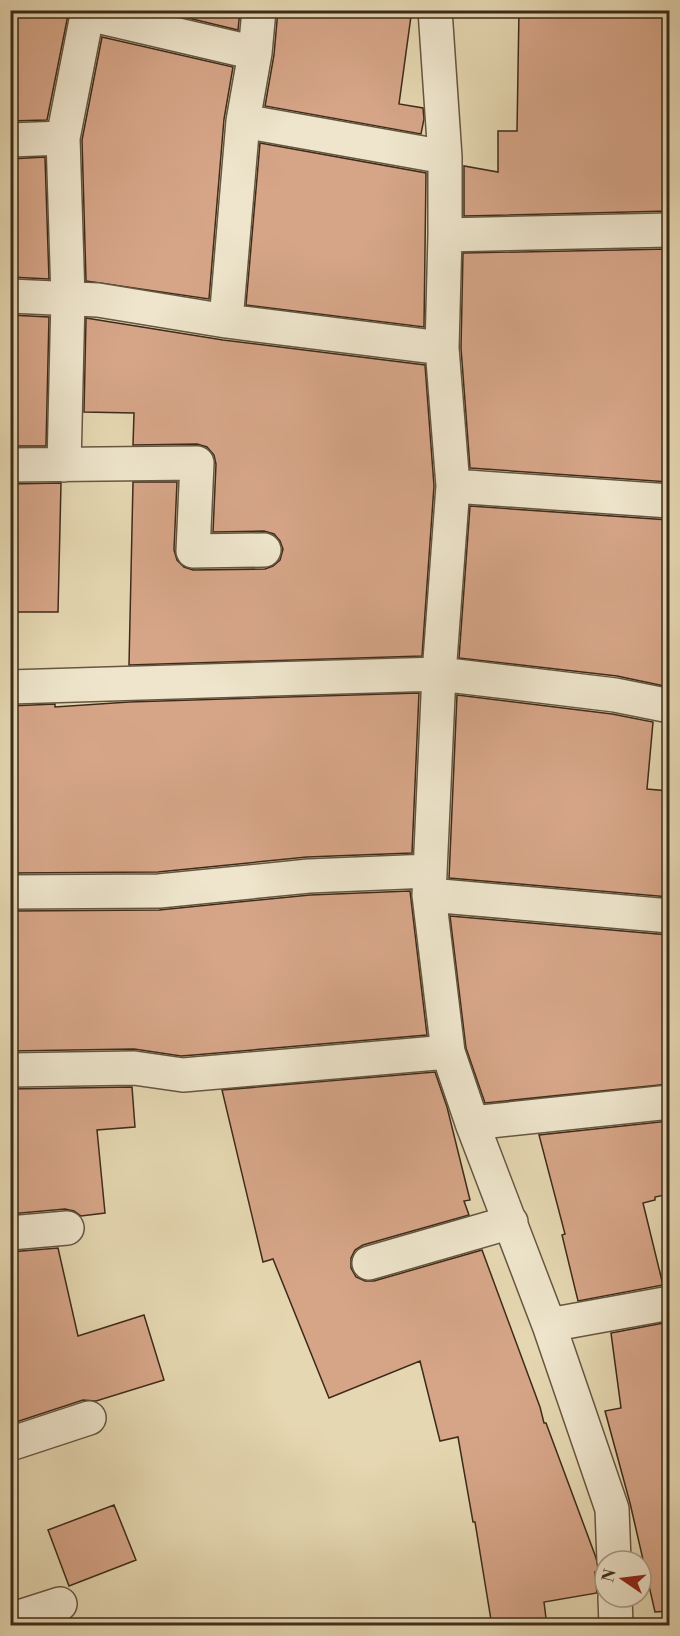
<svg xmlns="http://www.w3.org/2000/svg" width="680" height="1636" font-family="'Libre Bodoni',serif">
<rect width="100%" height="100%" fill="#e5d7b1"/>
<filter id="stains"><feTurbulence type="fractalNoise" baseFrequency=".00333" numOctaves="4"/><feColorMatrix values="0 0 0 0 .2 0 0 0 0 .09 0 0 0 0 .02 0 0 0 .5 -.17"/></filter>
<radialGradient id="worn" r=".72"><stop offset=".6" stop-color="#630" stop-opacity="0"/><stop offset="1" stop-color="#630" stop-opacity=".3"/></radialGradient>
<path fill="#d6a588" stroke="#3d2b1a" stroke-width="1.5" d="M 10,10 L 69,10 L 47,120 L 10,121 Z
M 155,10 L 240,10 L 238,30 Z
M 278,10 L 377,10 L 411,16 L 399,104 L 423,108 L 424,119 L 421,134 L 265,106 L 274,55 Z
M 519,10 L 669,10 L 669,211 L 464,216 L 464,166 L 498,172 L 498,131 L 517,131 Z
M 102,37 L 233,67 L 224,119 L 209,299 L 86,281 L 82,140 Z
M 260,143 L 426,173 L 424,327 L 246,305 Z
M 45,157 L 49,279 L 10,277 L 10,159 Z
M 669,249 L 669,482 L 470,468 L 461,348 L 463,253 Z
M 10,315 L 49,317 L 46,446 L 10,446 Z
M 86,318 L 223,340 L 425,365 L 434,486 L 422,656 L 129,665 L 133,482 L 177,482 L 174,550 L 177,560 L 184,567 L 193,570 L 265,569 L 273,566 L 280,560 L 283,549 L 280,541 L 274,534 L 264,531 L 213,532 L 216,464 L 214,455 L 207,447 L 197,444 L 133,445 L 134,413 L 84,412 Z
M 61,483 L 58,612 L 10,612 L 10,484 Z
M 470,506 L 669,520 L 669,687 L 617,676 L 459,658 Z
M 419,693 L 412,853 L 307,857 L 158,872 L 10,873 L 10,706 L 55,704 L 55,707 L 129,702 Z
M 457,695 L 612,714 L 653,722 L 647,789 L 669,791 L 669,897 L 449,878 Z
M 410,891 L 427,1035 L 194,1055 L 181,1056 L 134,1049 L 10,1051 L 10,911 L 159,910 L 310,895 Z
M 450,916 L 669,935 L 669,1084 L 485,1103 L 466,1048 Z
M 435,1072 L 447,1107 L 470,1200 L 464,1201 L 469,1215 L 363,1245 L 355,1250 L 351,1258 L 351,1268 L 356,1277 L 365,1281 L 374,1281 L 482,1250 L 540,1407 L 544,1423 L 546,1423 L 595,1555 L 600,1572 L 595,1572 L 597,1593 L 544,1602 L 547,1626 L 492,1626 L 475,1522 L 473,1522 L 458,1437 L 440,1441 L 420,1361 L 329,1398 L 273,1259 L 263,1262 L 222,1090 Z
M 132,1087 L 135,1127 L 97,1130 L 105,1213 L 81,1216 L 74,1211 L 65,1209 L 10,1214 L 10,1089 Z
M 669,1121 L 669,1194 L 655,1197 L 655,1200 L 643,1203 L 663,1285 L 578,1301 L 562,1235 L 565,1234 L 539,1135 Z
M 58,1248 L 78,1336 L 144,1315 L 164,1380 L 96,1401 L 83,1400 L 10,1424 L 10,1252 Z
M 669,1322 L 669,1611 L 655,1612 L 630,1503 L 605,1411 L 621,1408 L 611,1333 Z
M 114,1505 L 136,1560 L 69,1586 L 48,1530 Z"/>
<g fill="none" stroke-linecap="round" stroke-linejoin="round">
<g stroke="#675640" stroke-width="36">
<path id="street" d="M 435,10 L 445,157 L 445,235 L 442,348 L 453,486 L 439,674 L 429,895 L 448,1052 L 472,1123 L 549,1325 L 612,1509 L 614,1561
M 88,14 L 255,53
M 243,121 L 445,157
M 10,140 L 63,138
M 445,235 L 670,230
M 10,296 L 98,300 L 226,321 L 442,348
M 226,321 L 243,121 L 255,53 L 259,10
M 10,465 L 197,463 L 193,551 L 264,550
M 64,465 L 68,298 L 63,138 L 88,10
M 453,486 L 670,501
M 10,687 L 439,674 L 615,695 L 670,706
M 10,892 L 159,891 L 309,876 L 430,871
M 429,895 L 670,916
M 10,1070 L 134,1068 L 183,1075 L 448,1052
M 472,1123 L 670,1102
M 10,1233 L 67,1228
M 369,1263 L 511,1222
M 549,1325 L 670,1303
M 10,1444 L 89,1418
M 615,1597 L 616,1626
M 10,1620 L 60,1604"/>
</g>
<use href="#street" stroke="#eee5cc" stroke-width="33"/>
</g>
<rect width="680" height="1636" fill="none" stroke="#e5d7b1" stroke-width="36"/>
<rect x="12" y="12" width="656" height="1612" fill="none" stroke="#3d2b1a" stroke-width="3"/>
<rect x="18" y="18" width="644" height="1600" fill="none" stroke="#3d2b1a" stroke-width="1.5"/>
<g transform="translate(623 1579) rotate(284)"><circle r="28" fill="#eee5cc" stroke="#a79b85" stroke-width="1.5"/>
<path d="M0-4.5L10 22L0 15L-10 22Z" fill="#8f2418"/>
<text y="-9" font-size="16" font-weight="bold" text-anchor="middle" fill="#3d2b1a">N</text>
</g>
<rect width="100%" height="100%" filter="url(#stains)"/>
<rect width="100%" height="100%" fill="url(#worn)"/>
</svg>
